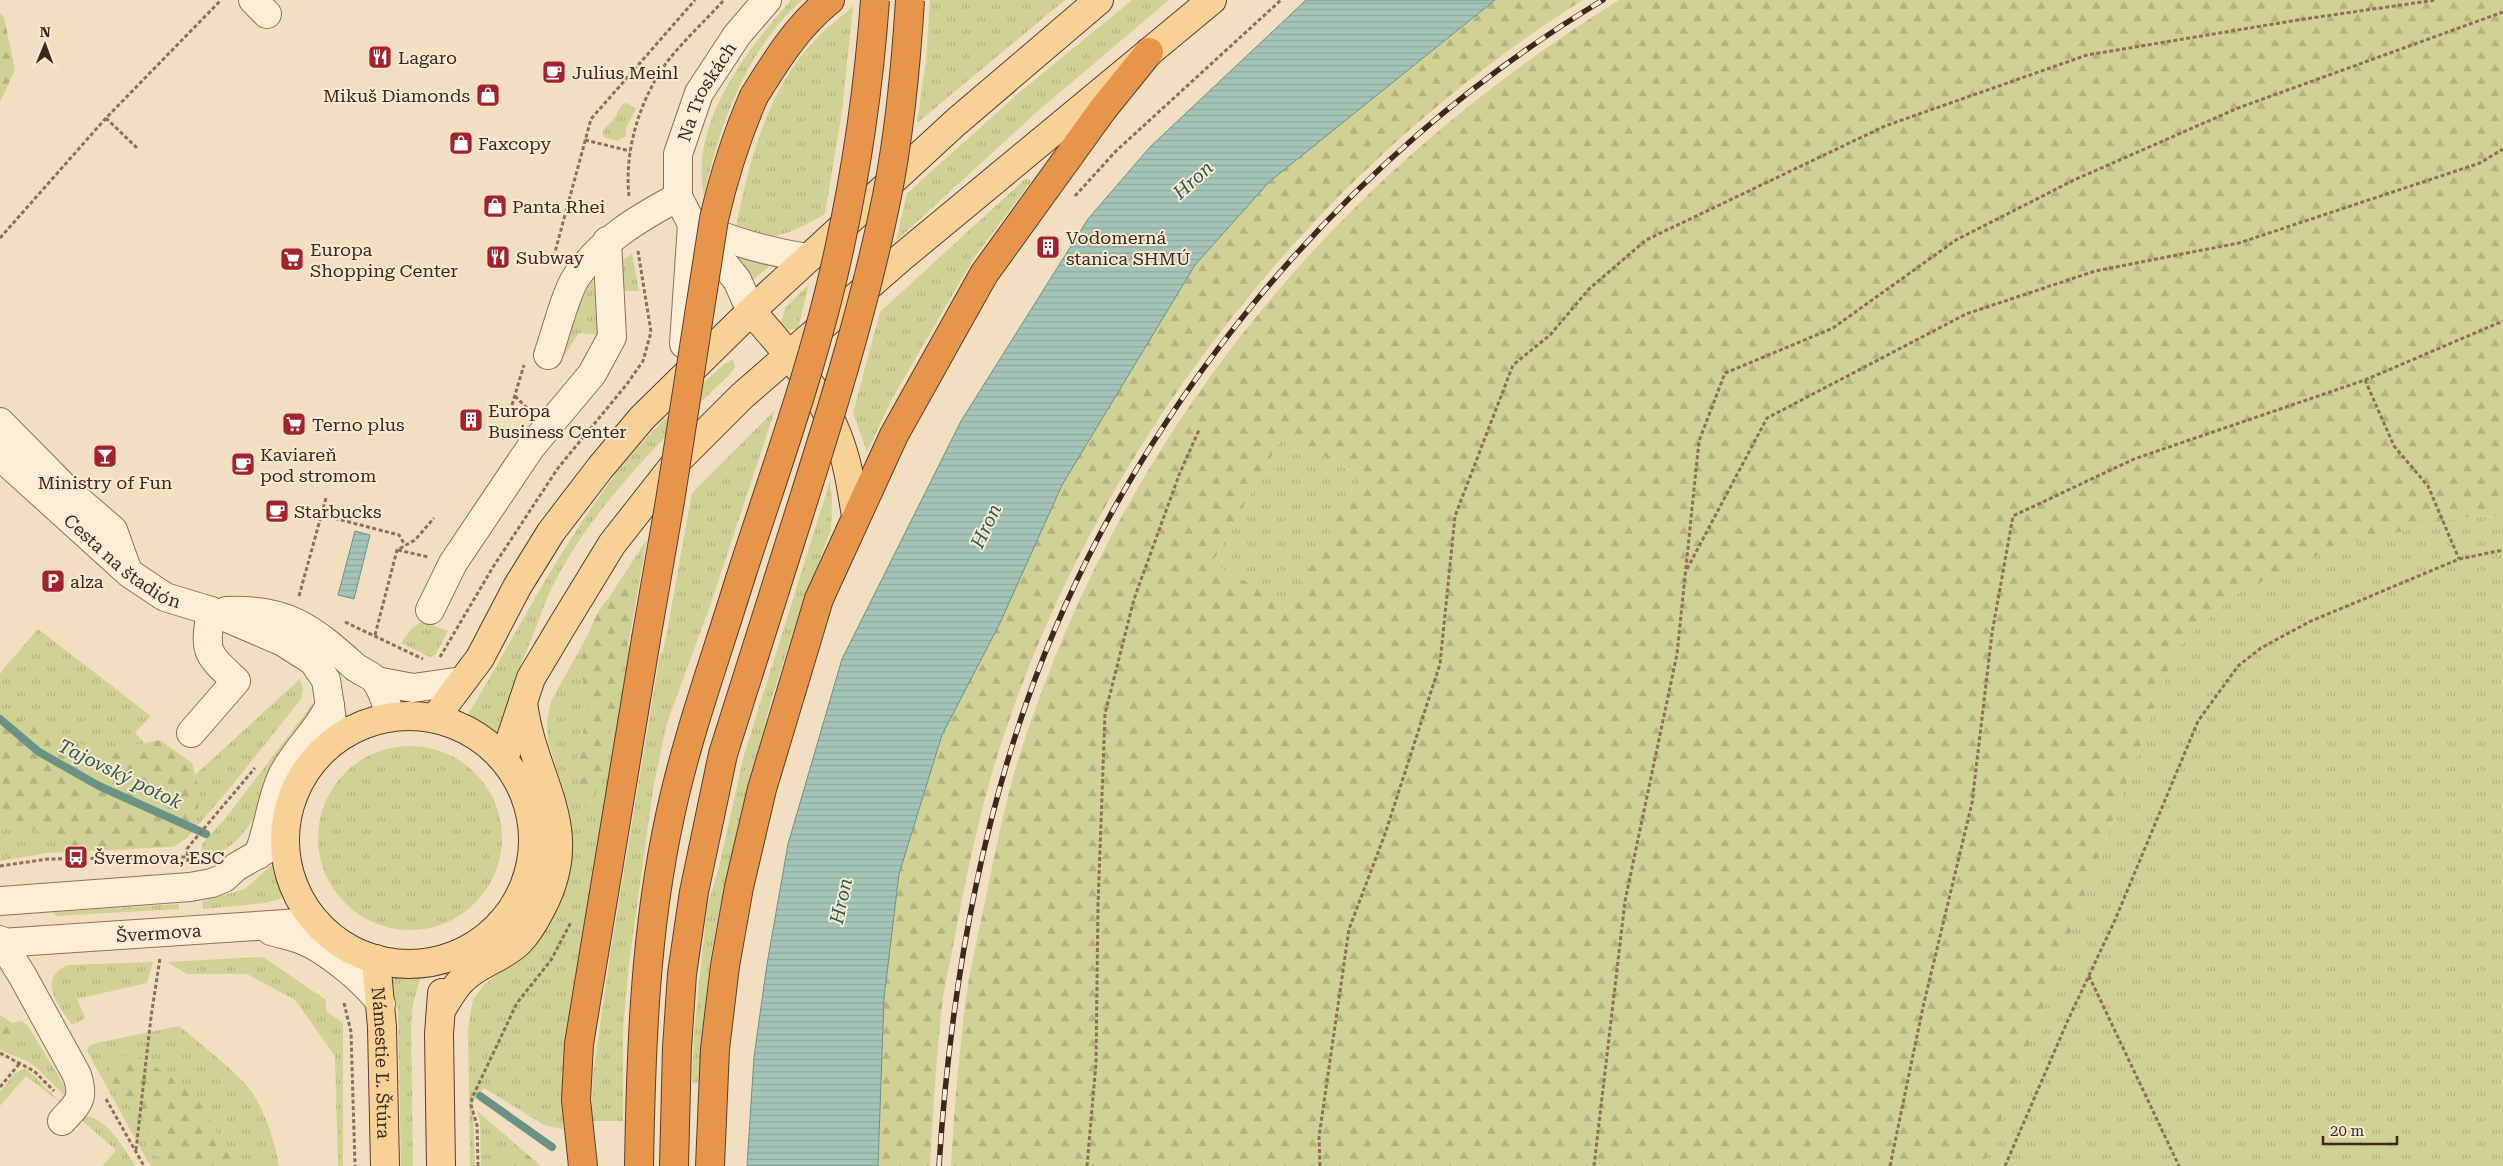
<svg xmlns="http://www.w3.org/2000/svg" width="2503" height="1166" font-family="'Roboto Serif',serif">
<defs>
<pattern id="grass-tufts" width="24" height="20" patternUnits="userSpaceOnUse" patternTransform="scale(1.25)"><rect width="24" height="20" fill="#d0d195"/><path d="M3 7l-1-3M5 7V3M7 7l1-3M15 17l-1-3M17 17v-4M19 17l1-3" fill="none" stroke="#b4b380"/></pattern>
<pattern id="forest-firs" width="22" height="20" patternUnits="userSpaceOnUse" patternTransform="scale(1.25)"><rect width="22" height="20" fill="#d0d195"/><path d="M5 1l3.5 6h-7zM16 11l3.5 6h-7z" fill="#b4b380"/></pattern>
<pattern id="water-rules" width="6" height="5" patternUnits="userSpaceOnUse" patternTransform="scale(1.25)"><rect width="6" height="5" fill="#a5c4b8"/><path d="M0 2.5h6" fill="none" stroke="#8fa89e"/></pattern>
</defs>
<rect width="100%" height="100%" fill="#f2dfc2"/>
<path fill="url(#grass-tufts)" d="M 791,0 L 802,0 C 745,52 720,123 704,196 C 689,124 746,51 791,0 Z
M 930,0 L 1065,0 L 917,123 L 926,60 Z
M 1132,0 L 1169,0 L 1039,110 L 896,241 L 907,193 L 1021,91 Z
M 853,6 L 842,111 L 825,214 C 797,230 765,249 736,226 C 750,159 767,90 816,39 C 827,27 841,17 853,6 Z
M 627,103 L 636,109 L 626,128 L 626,136 L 617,141 L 604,137 C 600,126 609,127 613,120 C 617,114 619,109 623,104 Z
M 1025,179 L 1031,180 L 1030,183 L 974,258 L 893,397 L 867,452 L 853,413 L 880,312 Z
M 632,254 L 639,291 L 619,291 L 617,263 Z
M 736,256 L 762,262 L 774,262 L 752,281 Z
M 593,277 L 598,335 L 579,333 L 557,367 L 581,300 Z
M 809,284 L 798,328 C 790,331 785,330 781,323 L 785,308 Z
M 733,359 L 735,367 L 730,374 C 667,434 603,495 560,572 C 547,594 539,621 529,645 C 516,676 503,705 504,739 L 485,724 L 467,716 C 519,630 563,539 626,461 C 655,426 689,396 723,365 Z
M 775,410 L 710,606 L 667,723 L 653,789 L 629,964 L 623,1029 L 623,1121 L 591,1121 L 593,1075 L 609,962 L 660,654 L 663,652 L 665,642 L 692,493 Z
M 1284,434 L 1360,476 L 1289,606 L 1212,563 Z
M 830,481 L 832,501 L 831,529 L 792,635 L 770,704 L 720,909 L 710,964 L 699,1081 L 694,1084 L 692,1080 L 694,1033 L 707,907 L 718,871 L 744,755 Z
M 2503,516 L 2503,1166 L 1984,1166 L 2177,648 L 2231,596 L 2335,547 L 2463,517 Z
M 647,539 L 628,645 L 631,647 L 563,1098 L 563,1129 L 544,1125 L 484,1088 L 473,1102 L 475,1166 L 470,1166 L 468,1029 L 473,999 L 485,984 L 523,953 L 571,846 L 569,809 L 548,741 L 547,722 L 551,701 L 608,599 Z
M 420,623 L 429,624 L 448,631 L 435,655 L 430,657 L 401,643 L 412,628 Z
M 38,629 L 151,716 L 135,733 L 185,784 L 300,679 L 303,688 L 301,699 L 230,788 L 187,838 L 173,847 L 47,853 L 0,861 L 0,673 Z
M 314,702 L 309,720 C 297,741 285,763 273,784 C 253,819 243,847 201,861 L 202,844 L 228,815 Z
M318 838a92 92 0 1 1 184 0a92 92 0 1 1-184 0Z
M 274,863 L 286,897 L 265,903 L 203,909 L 203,901 L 245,889 Z
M 179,904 L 179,909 L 56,916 L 53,912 Z
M 263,957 L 326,1000 L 326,1011 L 343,1023 L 343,1166 L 338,1166 L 335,1056 L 295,1000 L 247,974 L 187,974 L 167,962 Z
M 153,962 L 147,983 L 77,999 L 85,1018 L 72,1025 C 58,1005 36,979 68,965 Z
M 387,975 L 421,975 L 413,1004 L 411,1024 L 413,1166 L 401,1166 L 398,1009 Z
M 22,1021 L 28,1026 L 64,1085 L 66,1097 L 37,1068 L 27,1061 L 0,1050 L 12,1038 L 12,1023 Z
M 179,1026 C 199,1043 242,1075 255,1097 C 267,1118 275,1142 279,1166 L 152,1166 L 148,1162 L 87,1051 L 89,1046 L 96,1043 Z
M 25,1069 L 30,1072 L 62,1104 L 26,1076 L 0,1106 L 0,1092 L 15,1073 Z
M 477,1111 L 541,1166 L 481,1166 L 480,1123 Z
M 83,1116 C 107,1116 123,1149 136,1166 L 103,1166 L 116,1150 L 80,1119 Z"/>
<path fill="url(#forest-firs)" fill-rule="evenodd" d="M 1495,0 L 1583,0 C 1310,172 1092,451 996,760 C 979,815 967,873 956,930 C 952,955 945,980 942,1006 C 936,1059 933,1113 930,1166 L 878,1166 L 884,998 L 899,874 L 942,735 L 1000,623 L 1062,485 L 1195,265 L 1269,182 Z
M 1619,0 L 2503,0 L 2503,516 L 2463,517 L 2335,547 L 2231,596 L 2177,648 L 1984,1166 L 951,1166 C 954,1110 959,1053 966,998 C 971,961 981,924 988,887 C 997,844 1006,799 1019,757 C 1122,433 1332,179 1619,0 ZM 1284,434 L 1360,476 L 1289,605 L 1212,563 Z
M 0,13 L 4,17 L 15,70 L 0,102 Z
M 633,586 L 637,594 L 617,702 L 606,735 L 608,753 L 601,784 L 595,795 L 593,805 L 588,809 C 583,804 585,798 583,792 C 568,758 581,750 586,718 C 589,700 583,685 581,668 C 580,652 596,608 609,598 C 616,593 626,589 633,586 Z
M 0,712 L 110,755 L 136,745 L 160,740 L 192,763 L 199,790 L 198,813 L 187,838 L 173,847 L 67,847 L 0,812 Z
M 0,1015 L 12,1023 L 12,1038 L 0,1050 Z
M 136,1054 L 196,1094 L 208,1112 L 211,1125 L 226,1144 L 234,1166 C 204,1166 173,1166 148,1152 L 146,1122 L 113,1089 L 109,1064 L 123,1056 Z
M 515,1144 L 541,1166 L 509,1166 L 509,1155 Z"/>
<path fill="url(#water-rules)" stroke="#6a9385" d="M 1306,0 L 1495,0 L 1269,182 L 1195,265 L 1062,485 L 1000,623 L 942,735 L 899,874 L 884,998 L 878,1166 L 747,1166 L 754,1057 L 767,964 L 788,844 L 842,659 L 961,421 L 1088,219 L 1150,147 Z
M 355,531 L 370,535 L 354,599 L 338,595 Z"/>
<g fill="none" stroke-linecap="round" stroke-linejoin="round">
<path stroke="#6a9385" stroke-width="8" d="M 0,719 L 39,752 L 99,786 L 206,834
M 480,1096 L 552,1147"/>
<g stroke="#8e6f57" stroke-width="30">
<g id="minor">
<path d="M 253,0 L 267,14"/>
<path d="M 698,226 C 734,243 769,252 808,258"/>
<path id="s1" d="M 751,311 L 737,280 L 692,224 L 678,197 L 678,154 L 699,93 L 737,35 L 767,0"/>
<path d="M 684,344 L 692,224"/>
<path d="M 548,355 C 555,336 566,291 577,276 C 603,239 639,218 678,197"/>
<path d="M 0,422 L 70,493 L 113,530 L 127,569"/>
<path id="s2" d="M 0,456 L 129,573 L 165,597 L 211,611 L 283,642 L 313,661 L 326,680 L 335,740"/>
<path d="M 430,610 L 453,563 L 531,447 L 592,374 L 612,337 L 607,241"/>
<path d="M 226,611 C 286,608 312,628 354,666 C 361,672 372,675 376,681 C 383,691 387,706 391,717"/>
<path d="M 376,681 L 413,688 L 462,681"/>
<path d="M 191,733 L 236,681 C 206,653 204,653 211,611"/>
<path d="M 258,855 C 269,829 270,802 282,776 C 295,750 317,732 330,705"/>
<path d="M 0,901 L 190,887 L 212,883 L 224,878 L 236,867 L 284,839"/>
<path d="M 271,931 C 281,934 292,936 302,940 C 326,949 367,983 381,1004"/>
<path d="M 0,940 L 22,975 L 77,1075 C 85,1100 78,1103 62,1121"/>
<path id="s3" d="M 0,943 L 316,922"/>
</g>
</g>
<g stroke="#5b3d2c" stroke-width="30">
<g id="major">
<path d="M 751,311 C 789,354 828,398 844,455 C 850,474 852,495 856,515"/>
<circle cx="409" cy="840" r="124"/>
<path d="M 435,718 L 480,658 L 517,587 L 551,532 L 600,468 L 642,418 L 751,311 L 955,123 L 1099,0"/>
<path d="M 504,759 L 531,678 L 562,626 L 612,544 L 678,460 L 742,396 L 903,256 L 1212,0"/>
<path id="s4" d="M 376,959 L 382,1027 L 385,1166"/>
<path d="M 441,1010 C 448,1000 454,987 463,979 C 479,963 503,958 519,942 C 529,932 536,919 542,907 C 584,827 532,780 523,702"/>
<path d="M 441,1166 L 439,1034 L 442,993"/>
</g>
</g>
<g stroke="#5b3d2c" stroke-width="30">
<path id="highway" d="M 754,96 C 776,61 797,26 830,0
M 583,1166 L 576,1100 L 579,1044 L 646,639
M 639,1166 C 641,1048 645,931 670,816 C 687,736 716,657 740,579
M 674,1166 L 677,1048 L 682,974 L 694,892 L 723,754 L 775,590
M 710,1166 L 715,1049 L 725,966 L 739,887 L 762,789 L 819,599 L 894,435 L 984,274 L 1103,109 L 1149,52"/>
</g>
<path stroke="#8e6f57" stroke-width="3" stroke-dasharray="4 2.5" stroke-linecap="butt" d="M 106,118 L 137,148
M 585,140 L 630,151
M 629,196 C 624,150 640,99 667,62 C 684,40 706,20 724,0
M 1075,196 L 1116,151 L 1281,0
M 0,238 L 106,118 L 221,0
M 552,263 L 591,119 L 695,0
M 2365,380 L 2394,446 L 2428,486 L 2459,559
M 515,396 L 528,409
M 512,405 L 524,365
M 503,440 L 506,427
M 322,515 L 399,535 L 405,545
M 398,550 L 428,557
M 1687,569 L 1767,418 L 1966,314 L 2095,271 L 2239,243 L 2480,163 L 2503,149
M 299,596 L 326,498
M 345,622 L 423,659
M 375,635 L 397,550 L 415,540 L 434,518
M 440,657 L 493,567 L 558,468 L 627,384 L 643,361 L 651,332 L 638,251
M 188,862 L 187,849 L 190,845 L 255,768
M 0,866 L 48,859 L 188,857
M 2089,976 L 2179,1166
M 344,1003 L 351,1032 L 355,1166
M 0,1053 L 34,1071 L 54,1091
M 0,1087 L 20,1063
M 106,1099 L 144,1166
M 136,1150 L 151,1017 L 160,958
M 478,1166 L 477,1125 L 471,1105 L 472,1098 L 517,1003 L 551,960 L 571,922
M 1087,1166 L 1096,1063 L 1098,905 L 1105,714 L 1134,599 L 1179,475 L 1199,430
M 1320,1166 L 1319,1137 L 1349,929 L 1385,834 L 1440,664 L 1455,516 L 1513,365 L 1550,335 L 1589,289 L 1646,240 L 1885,126 L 2087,55 L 2304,19 L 2436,0
M 1594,1166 L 1625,901 L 1677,654 L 1699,441 L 1725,373 L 1833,328 L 1956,240 L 2074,180 L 2238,108 L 2503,12
M 1890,1166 L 1923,1007 L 1972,803 L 1992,633 L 2013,516 L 2134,459 L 2365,380 L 2503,321
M 2005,1166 L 2068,1020 L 2115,920 L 2198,721 L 2238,666 L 2261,648 L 2309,622 L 2459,559 L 2503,550"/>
<use href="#minor" stroke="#fcedd6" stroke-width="28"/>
<use href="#major" stroke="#f8d197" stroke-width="28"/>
<use href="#highway" stroke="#e8954c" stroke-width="28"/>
<g stroke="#3c291d" stroke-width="5.5">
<path id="rail" d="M 939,1166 C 949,1010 974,853 1026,704 C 1126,417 1342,156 1603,0"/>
</g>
<use href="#rail" stroke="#f8ead2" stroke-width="4" stroke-dasharray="11" stroke-linecap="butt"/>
<g stroke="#5b3d2c" stroke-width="30" stroke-linecap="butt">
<path id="highway-bridge" d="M 740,579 C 775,471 815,362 839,250 C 857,168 869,84 875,0
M 775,590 C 816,459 860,330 887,196 C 900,131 906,65 910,0
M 646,639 L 670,501 L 714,219 C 724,176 736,137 754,96"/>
</g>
<use href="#highway-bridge" stroke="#e8954c" stroke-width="28"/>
</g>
<defs>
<g id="restaurant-square" transform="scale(1.25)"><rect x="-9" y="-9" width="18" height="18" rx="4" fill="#a2222f" stroke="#f8ead2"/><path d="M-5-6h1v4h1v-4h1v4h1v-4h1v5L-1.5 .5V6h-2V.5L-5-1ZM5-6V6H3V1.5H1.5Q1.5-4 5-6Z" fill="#fff"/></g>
<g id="cafe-square" transform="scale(1.25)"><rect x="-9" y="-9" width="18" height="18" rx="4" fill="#a2222f" stroke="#f8ead2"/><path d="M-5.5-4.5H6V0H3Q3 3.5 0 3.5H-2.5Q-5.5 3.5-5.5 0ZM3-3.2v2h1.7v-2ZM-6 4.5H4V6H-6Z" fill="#fff"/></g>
<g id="shop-square" transform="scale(1.25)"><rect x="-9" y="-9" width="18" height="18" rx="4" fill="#a2222f" stroke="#f8ead2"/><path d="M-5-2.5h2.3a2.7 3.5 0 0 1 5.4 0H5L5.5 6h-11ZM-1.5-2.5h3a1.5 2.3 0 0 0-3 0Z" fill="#fff"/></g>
<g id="building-square" transform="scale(1.25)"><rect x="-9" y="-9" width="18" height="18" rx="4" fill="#a2222f" stroke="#f8ead2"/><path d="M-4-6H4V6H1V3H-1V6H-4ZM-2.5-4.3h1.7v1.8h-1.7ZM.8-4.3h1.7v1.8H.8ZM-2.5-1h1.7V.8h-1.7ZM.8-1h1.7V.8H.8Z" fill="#fff"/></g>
<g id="supermarket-square" transform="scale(1.25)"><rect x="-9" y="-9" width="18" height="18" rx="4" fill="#a2222f" stroke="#f8ead2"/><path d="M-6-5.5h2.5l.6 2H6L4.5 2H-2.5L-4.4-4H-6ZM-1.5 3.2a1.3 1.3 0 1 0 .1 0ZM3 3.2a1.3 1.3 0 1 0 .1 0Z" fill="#fff"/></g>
<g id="bar-square" transform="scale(1.25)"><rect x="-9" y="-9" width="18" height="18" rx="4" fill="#a2222f" stroke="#f8ead2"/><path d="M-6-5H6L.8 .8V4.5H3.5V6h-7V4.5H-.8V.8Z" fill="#fff"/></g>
<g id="parking-square" transform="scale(1.25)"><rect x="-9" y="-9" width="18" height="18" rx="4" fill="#a2222f" stroke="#f8ead2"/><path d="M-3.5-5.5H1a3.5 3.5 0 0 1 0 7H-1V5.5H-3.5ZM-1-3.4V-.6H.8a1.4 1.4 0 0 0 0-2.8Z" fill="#fff"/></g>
<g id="bus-square" transform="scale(1.25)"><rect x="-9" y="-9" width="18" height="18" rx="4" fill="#a2222f" stroke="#f8ead2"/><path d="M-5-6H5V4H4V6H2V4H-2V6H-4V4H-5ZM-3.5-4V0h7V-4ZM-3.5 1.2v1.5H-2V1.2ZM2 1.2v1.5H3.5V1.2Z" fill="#fff"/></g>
</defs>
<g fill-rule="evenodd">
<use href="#restaurant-square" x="380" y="57"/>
<use href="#cafe-square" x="554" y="72"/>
<use href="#shop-square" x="488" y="95"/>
<use href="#shop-square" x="461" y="143"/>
<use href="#shop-square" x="495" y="206"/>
<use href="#building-square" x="1048" y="247"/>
<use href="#restaurant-square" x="498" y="257"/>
<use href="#supermarket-square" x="292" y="259"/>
<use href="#building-square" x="471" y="420"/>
<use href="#supermarket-square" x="294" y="424"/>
<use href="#bar-square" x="105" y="456"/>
<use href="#cafe-square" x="243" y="464"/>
<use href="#cafe-square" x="277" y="511"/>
<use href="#parking-square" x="53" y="581"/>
<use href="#bus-square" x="76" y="857"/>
</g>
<g text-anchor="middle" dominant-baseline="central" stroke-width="4" stroke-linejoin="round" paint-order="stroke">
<g font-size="18" fill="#3c291d" stroke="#f8ead2" text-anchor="start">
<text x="398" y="57">Lagaro</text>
<text x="572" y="72">Julius Meinl</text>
<text x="470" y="95" text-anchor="end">Mikuš Diamonds</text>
<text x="478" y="143">Faxcopy</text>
<text x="512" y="206">Panta Rhei</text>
<text x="1066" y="237">Vodomerná<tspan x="1066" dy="21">stanica SHMÚ</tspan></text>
<text x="310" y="249">Europa<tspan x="310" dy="21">Shopping Center</tspan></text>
<text x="516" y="257">Subway</text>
<text x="488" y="410">Europa<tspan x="488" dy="21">Business Center</tspan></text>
<text x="312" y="424">Terno plus</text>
<text x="260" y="454">Kaviareň<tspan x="260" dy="21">pod stromom</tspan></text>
<text x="105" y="482" text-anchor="middle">Ministry of Fun</text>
<text x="294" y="511">Starbucks</text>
<text x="70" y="581">alza</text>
<text x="94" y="857">Švermova, ESC</text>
</g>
<g font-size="18" fill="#3c291d" stroke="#f8ead2">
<text stroke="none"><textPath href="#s1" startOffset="248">Na Troskách</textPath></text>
<text stroke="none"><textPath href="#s2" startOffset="162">Cesta na štadión</textPath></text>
<text stroke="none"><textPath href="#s3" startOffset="159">Švermova</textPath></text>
<text stroke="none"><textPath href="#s4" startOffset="104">Námestie Ľ. Štúra</textPath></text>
</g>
<g font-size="19" font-style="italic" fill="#2b5d55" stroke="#f8ead2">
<text transform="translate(1193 180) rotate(-42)">Hron</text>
<text transform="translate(986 526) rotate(-65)">Hron</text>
<text transform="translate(120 774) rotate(26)">Tajovský potok</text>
<text transform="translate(841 901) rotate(-78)">Hron</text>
</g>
</g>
<g transform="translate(45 45) rotate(1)" stroke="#f8ead2" stroke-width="4" paint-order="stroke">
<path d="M0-4L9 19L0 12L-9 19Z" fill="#3c291d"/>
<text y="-8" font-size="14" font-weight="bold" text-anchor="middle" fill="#3c291d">N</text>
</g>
<path d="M2323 1136v8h74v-8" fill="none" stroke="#3c291d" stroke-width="2.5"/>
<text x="2330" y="1136" font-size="15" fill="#3c291d" stroke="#f8ead2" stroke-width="4" paint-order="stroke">20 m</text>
</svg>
